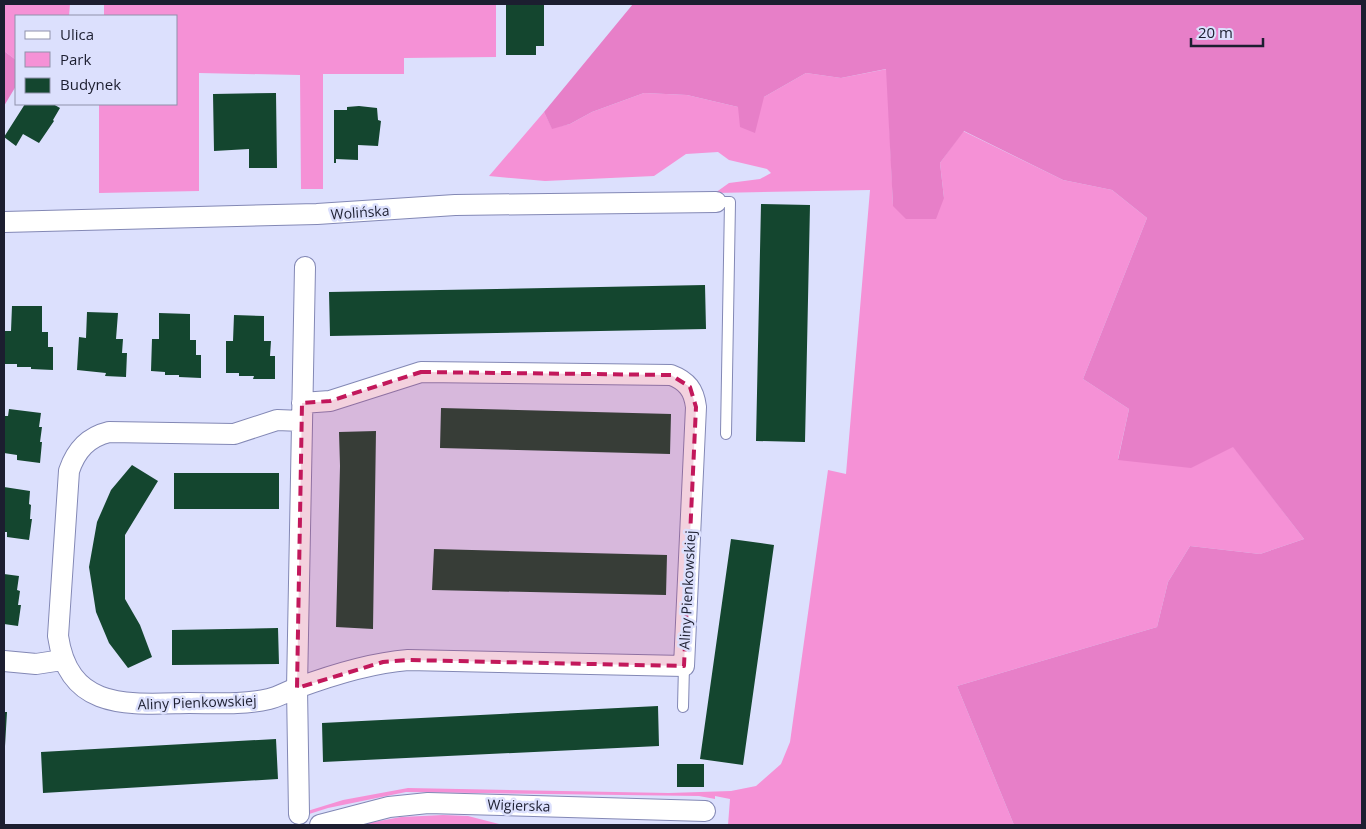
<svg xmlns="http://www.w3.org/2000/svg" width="1366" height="829" font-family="'Open Sans',sans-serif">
<rect width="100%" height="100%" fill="#dce0fd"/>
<path fill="#f591d6" d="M 4,4 L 70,4 L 69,16 L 16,16 L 16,60 L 4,51 Z
M 104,4 L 496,4 L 496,57 L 404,58 L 404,74 L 323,74 L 323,189 L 301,189 L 300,75 L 199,73 L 199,191 L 99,193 L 99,104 L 176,104 L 176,16 L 104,16 Z
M 887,69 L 893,206 L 944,198 L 940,163 L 963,131 L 1063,180 L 1112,190 L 1147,218 L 1083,379 L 1129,409 L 1118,459 L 1191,467 L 1233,446 L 1304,539 L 1260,554 L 1190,546 L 1168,582 L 1157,627 L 957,686 L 1014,825 L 728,825 L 730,799 L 715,796 L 715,799 L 699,796 L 406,792 L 328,808 L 306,815 L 301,813 L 343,800 L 408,788 L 669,793 L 731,791 L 756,786 L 781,764 L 790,742 L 828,470 L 846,474 L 870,190 L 715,193 L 729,183 L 760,179 L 771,173 L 767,169 L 729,160 L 718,152 L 686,154 L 654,176 L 545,181 L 489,176 L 544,112 L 552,128 L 570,124 L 592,112 L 644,93 L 687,95 L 738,107 L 764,97 L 806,73 L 841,78 Z
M 443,815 L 468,816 L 503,825 L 357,825 L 401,817 Z"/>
<path fill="#e77fc8" d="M 633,4 L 1362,4 L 1362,825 L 1014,825 L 957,686 L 1157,627 L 1168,582 L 1190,546 L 1260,554 L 1304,539 L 1233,447 L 1191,468 L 1118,460 L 1129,409 L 1083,379 L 1147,218 L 1112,190 L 1063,180 L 964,131 L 940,163 L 944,198 L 936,219 L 906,219 L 893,206 L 886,69 L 841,78 L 806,73 L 764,97 L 755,133 L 740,127 L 738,107 L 687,95 L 644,93 L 592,112 L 570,124 L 552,129 L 544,112 Z
M 4,51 L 16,60 L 16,86 L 4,106 Z"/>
<path fill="#14462f" d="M 506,4 L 544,4 L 544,46 L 536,46 L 536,55 L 506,55 Z
M 276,93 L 277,168 L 249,168 L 249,149 L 214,151 L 213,94 Z
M 25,104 L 53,104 L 60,108 L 53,120 L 54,121 L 39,143 L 23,134 L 16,146 L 4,137 Z
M 359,106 L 377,108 L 378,120 L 381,121 L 378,146 L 358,145 L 358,160 L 336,159 L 336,163 L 334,163 L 334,110 L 347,110 L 347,107 Z
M 761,204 L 810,205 L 805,442 L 756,441 Z
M 705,285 L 706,329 L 330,336 L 329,292 Z
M 12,306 L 42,306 L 42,332 L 48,332 L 48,347 L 53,347 L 53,370 L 31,369 L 31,367 L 17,367 L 17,364 L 4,364 L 4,331 L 11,331 Z
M 87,312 L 118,313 L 116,339 L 123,339 L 122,353 L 127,353 L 126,377 L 105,376 L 106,373 L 77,370 L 79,337 L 86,338 Z
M 159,313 L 190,314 L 190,340 L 196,340 L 196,355 L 201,355 L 201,378 L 179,377 L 179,375 L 165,375 L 165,372 L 151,371 L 152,339 L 159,339 Z
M 234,315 L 264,316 L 264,341 L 271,341 L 270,356 L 275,356 L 275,379 L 253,379 L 254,376 L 239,376 L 239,373 L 226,373 L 226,341 L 233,341 Z
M 441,408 L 671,414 L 670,454 L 440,448 Z
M 9,409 L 41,413 L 39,427 L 42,427 L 40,442 L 42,442 L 40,463 L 17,460 L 17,455 L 4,453 L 4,416 L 8,416 Z
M 376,431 L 373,629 L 336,627 L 340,466 L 339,432 Z
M 132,465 L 158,481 L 125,535 L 125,599 L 140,625 L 152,657 L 128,668 L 109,643 L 96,612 L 89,567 L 97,522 L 111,490 Z
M 174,473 L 279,473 L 279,509 L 174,509 Z
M 4,487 L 30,491 L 29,504 L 31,505 L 30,519 L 32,519 L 29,540 L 7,537 L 7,532 L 4,532 Z
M 731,539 L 774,545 L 743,765 L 700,759 Z
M 434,549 L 667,555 L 666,595 L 432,590 Z
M 4,574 L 19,576 L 17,590 L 20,591 L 18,605 L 21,605 L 18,626 L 4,624 Z
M 278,628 L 279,664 L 172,665 L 172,630 Z
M 658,706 L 659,746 L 323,762 L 322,723 Z
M 4,712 L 7,712 L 5,746 L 4,746 Z
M 276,739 L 278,779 L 43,793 L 41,752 Z
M 677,764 L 704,764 L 704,787 L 677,787 Z"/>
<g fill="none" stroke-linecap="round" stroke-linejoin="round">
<g stroke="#8388b5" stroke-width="12">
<path id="lane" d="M 716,202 L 730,202 L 726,434
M 683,707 L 684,666"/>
</g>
<g stroke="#8388b5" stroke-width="22">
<path id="street" d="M 4,222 L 317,214 L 455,205 L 716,202
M 302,421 L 277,420 L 234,434 L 109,432 C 88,437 76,450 69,471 L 58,636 C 69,712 130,704 189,703 C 215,703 243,705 269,699 C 278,697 288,691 297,688 C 332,675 370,663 408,660 L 684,666 L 696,407 C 694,390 687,381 671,375 L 421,372 L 330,401 L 302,403
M 4,661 L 36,664 L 62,660
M 299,814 L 297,688 L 305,267
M 320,825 L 389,807 L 428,803 L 705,811"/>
</g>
<use href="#lane" stroke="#fff" stroke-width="10"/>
<use href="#street" stroke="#fff" stroke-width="20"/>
</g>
<path fill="#c2185b" fill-opacity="0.2" stroke="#c2185b" stroke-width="4" stroke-dasharray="10 6" stroke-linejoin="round" d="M 421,372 L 671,375 L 690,387 L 696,407 L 684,666 L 408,660 L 383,662 L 297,688 L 302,403 L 330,401 Z"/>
<g text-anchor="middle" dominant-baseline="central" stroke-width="5" stroke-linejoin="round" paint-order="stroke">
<g font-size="14" fill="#1c1e30" stroke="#dce0fd">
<text transform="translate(360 212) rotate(-4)">Wolińska</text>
<text transform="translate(687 590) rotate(-87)">Aliny Pienkowskiej</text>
<text transform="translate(197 702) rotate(-2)">Aliny Pienkowskiej</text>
<text transform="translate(519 805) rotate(2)">Wigierska</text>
</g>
</g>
<rect width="1366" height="829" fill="none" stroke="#1c1e30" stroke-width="10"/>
<rect x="15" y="15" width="162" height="90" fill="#dce0fd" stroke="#8f92ab"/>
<rect x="25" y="31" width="25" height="8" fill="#ffffff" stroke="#8f92ab"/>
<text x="60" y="40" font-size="15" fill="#1c1e30">Ulica</text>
<rect x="25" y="52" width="25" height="15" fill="#f591d6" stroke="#8f92ab"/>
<text x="60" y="65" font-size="15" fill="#1c1e30">Park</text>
<rect x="25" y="78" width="25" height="15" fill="#14462f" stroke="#8f92ab"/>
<text x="60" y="90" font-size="15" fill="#1c1e30">Budynek</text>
<path d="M1191 38v8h72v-8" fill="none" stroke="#1c1e30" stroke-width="2.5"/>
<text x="1198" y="38" font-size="15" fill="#1c1e30" stroke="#dce0fd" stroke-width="4" paint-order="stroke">20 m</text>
</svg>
